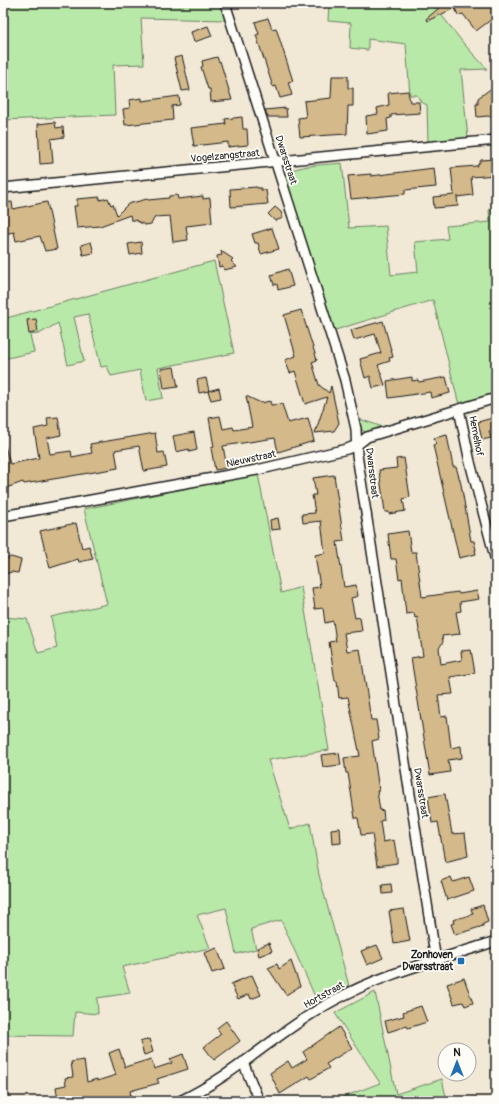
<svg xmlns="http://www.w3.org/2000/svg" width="499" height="1104" font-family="Pangolin,sans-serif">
<rect width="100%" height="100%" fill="#f1e8d6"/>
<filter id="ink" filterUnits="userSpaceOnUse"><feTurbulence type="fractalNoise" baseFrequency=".025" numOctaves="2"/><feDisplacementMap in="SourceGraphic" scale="8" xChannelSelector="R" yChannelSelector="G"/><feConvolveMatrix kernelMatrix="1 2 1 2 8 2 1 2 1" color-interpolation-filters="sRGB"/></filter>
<g filter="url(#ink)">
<path fill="#b9e9a9" stroke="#6a8262" d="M 3,3 L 221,3 L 225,20 L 141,18 L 144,64 L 113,65 L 115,115 L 3,120 Z
M 329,3 L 410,3 L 411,5 L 416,3 L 432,3 L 464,44 L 487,69 L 461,70 L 468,138 L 428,142 L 427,105 L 421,102 L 417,95 L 410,95 L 406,44 L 368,39 L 368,50 L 350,48 L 351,23 L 328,21 Z
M 342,163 L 349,228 L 386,226 L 391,275 L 418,272 L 415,242 L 448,239 L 446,226 L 490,222 L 489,210 L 496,209 L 496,395 L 459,405 L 433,300 L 332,331 L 285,182 L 285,175 C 295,164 328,165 342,163 Z
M 214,261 L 234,353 L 158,368 L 163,398 L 146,401 L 140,370 L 111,376 L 107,366 L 101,367 L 88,314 L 74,317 L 84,361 L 68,365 L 58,323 L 39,334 L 30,335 L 34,352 L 3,359 L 3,319 Z
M 359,419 L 386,428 L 365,432 L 362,430 Z
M 258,474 L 281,593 L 301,587 L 329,750 L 268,760 L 290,829 L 310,823 L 319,875 L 349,986 L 317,1001 L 281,920 L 251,929 L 256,949 L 236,954 L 226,908 L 197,915 L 210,948 L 122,967 L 130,993 L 97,998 L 98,1014 L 75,1012 L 73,1036 L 3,1035 L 3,617 L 27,619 L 38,653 L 57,648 L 51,617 L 107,604 L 84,509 Z
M 375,992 L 396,1094 L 442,1079 L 447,1101 L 333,1101 L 380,1083 L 335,1013 Z"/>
<path fill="#d4b98a" stroke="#1c1c1c" d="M 437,3 L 496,3 L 496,16 L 476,31 L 463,14 L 458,15 L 455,8 L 427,21 L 426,19 L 439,8 Z
M 268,18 L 272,29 L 276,28 L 293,81 L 288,82 L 292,95 L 280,98 L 276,86 L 273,87 L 256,35 L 259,34 L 255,22 Z
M 208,26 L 212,36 L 194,42 L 191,32 Z
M 182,56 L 190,90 L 182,91 L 174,58 Z
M 217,57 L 219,62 L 220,61 L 232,100 L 211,102 L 210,89 L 208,89 L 201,67 L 203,66 L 202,61 Z
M 332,76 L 348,76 L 348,88 L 353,88 L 353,106 L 348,106 L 347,134 L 300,137 L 298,118 L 306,117 L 304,101 L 331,98 Z
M 496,85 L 494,118 L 488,116 L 477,117 L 476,104 L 478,104 L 478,98 Z
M 408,91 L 410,102 L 419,102 L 420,113 L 391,115 L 391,118 L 387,119 L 388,131 L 367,134 L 366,116 L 378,114 L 377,108 L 389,105 L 388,93 Z
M 179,96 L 180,105 L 172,106 L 173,120 L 125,125 L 123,109 L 130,108 L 129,100 L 142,98 L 142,101 Z
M 286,108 L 287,117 L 268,117 L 265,110 Z
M 242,117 L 243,129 L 247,129 L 248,145 L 228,147 L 228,142 L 194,146 L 191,128 L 226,124 L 225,119 Z
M 55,122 L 56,128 L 63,127 L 64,137 L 51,139 L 53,163 L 40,164 L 38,124 Z
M 496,159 L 496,175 L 471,177 L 473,195 L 457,197 L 458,206 L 434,208 L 433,197 L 454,195 L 451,168 L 477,166 L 481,160 Z
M 434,168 L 436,187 L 405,190 L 405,194 L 351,199 L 348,176 L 371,174 L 371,176 Z
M 257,187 L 257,188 L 261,188 L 261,190 L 266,190 L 268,204 L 231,207 L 230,189 Z
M 177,195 L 178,199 L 203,196 L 203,199 L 210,198 L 212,223 L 186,226 L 188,240 L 173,242 L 170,216 L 155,217 L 151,224 L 145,225 L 135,220 L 131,220 L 130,215 L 100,226 L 77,228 L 74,206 L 77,206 L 77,199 L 100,197 L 100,200 L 108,198 L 111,205 L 113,204 L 117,215 L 128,204 L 147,199 L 148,200 L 169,198 L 169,196 Z
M 12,202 L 13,209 L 47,202 L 57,249 L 45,251 L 40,236 L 16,241 L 14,232 L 4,234 L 3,203 Z
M 275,207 L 281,212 L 283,218 L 275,221 L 268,214 Z
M 272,228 L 279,249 L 261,254 L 258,243 L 255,243 L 252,234 Z
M 91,242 L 94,253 L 83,255 L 81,245 Z
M 141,242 L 142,253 L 130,255 L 128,244 Z
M 221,251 L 233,259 L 231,261 L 237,267 L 224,270 L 223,266 L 219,267 L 217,256 L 222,255 Z
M 288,269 L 293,286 L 278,290 L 277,284 L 274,285 L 271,275 Z
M 301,310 L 317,360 L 312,362 L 319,385 L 329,393 L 331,386 L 339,423 L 334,431 L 315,433 L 327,397 L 305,404 L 295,371 L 290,373 L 285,360 L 296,356 L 284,315 Z
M 36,319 L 38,332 L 29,334 L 27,320 Z
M 383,321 L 393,357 L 389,358 L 390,361 L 378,365 L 385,385 L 373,388 L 370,376 L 365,378 L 360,359 L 381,353 L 375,334 L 354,340 L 351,330 Z
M 174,367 L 178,387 L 164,389 L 161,369 Z
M 412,377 L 412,381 L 418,380 L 419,382 L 446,377 L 450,393 L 431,398 L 430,392 L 389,398 L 387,381 Z
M 206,378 L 209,391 L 199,393 L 197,380 Z
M 219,388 L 221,398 L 211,400 L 208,391 Z
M 246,396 L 261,403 L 270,401 L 271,405 L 282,404 L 288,423 L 308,418 L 314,441 L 278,452 L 275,438 L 223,446 L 227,468 L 215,470 L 211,448 L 214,447 L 209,418 L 220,416 L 223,429 L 233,427 L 234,430 L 252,427 Z
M 58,417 L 61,435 L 47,438 L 50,454 L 71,451 L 72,457 L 92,453 L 90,444 L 155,433 L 158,453 L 164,452 L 167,467 L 144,471 L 139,446 L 115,450 L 118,468 L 24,484 L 23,482 L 3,489 L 3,447 L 5,446 L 10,464 L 39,458 L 34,429 L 48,426 L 47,418 Z
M 496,417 L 496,430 L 489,431 L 491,438 L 482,440 L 478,422 Z
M 194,432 L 197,450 L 189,452 L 189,449 L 176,452 L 173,436 Z
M 447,435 L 453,467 L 456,467 L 461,484 L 471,541 L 474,541 L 476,550 L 475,550 L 476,554 L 459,558 L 433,445 L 436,444 L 434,438 Z
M 404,458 L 410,497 L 403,499 L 405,511 L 389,514 L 389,512 L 385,512 L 379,470 L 397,468 L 396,459 Z
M 334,475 L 344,541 L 337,542 L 344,587 L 356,585 L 358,596 L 351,598 L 355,618 L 360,617 L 362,631 L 344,633 L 347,651 L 360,649 L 371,720 L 376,720 L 379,739 L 372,741 L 379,791 L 377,791 L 380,811 L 383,810 L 384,820 L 380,821 L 383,842 L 394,840 L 397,858 L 397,863 L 377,866 L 372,834 L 361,835 L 358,818 L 355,818 L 348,773 L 346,773 L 344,758 L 360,756 L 348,697 L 339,698 L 337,681 L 335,681 L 329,642 L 336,641 L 333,621 L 325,623 L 323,608 L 315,609 L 312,588 L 320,587 L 315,555 L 325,553 L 321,521 L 303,523 L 302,514 L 315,513 L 312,495 L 316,495 L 313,478 Z
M 278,518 L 280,529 L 271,530 L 270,520 Z
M 76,523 L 82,548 L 89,546 L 93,559 L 79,562 L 78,559 L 50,568 L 40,531 Z
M 408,531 L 411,552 L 416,552 L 422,597 L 458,592 L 459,594 L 477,591 L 479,599 L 460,602 L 461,611 L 456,612 L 460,634 L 442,636 L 443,642 L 439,648 L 441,664 L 462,660 L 461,651 L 471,650 L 475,673 L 450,677 L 453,694 L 438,695 L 441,717 L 447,716 L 451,748 L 461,746 L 462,758 L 448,760 L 450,772 L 430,775 L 411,658 L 423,656 L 417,617 L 415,618 L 414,613 L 406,614 L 402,578 L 399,579 L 396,559 L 391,559 L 388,534 Z
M 11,557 L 21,560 L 18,573 L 11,572 L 3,575 L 3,560 Z
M 339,753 L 341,765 L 323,767 L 321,755 Z
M 445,794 L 452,834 L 465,833 L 468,856 L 445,862 L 438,822 L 432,823 L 428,797 Z
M 340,828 L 341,843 L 332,844 L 331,829 Z
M 451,877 L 453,882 L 469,877 L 474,891 L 447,900 L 441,881 Z
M 391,884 L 392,893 L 383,894 L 382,885 Z
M 483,905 L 488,922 L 483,924 L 483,926 L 455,935 L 451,924 L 454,923 L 453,920 L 473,914 L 471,909 Z
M 404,909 L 410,941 L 394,944 L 389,911 Z
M 269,943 L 272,951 L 259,956 L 257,948 Z
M 377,945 L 383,958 L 367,965 L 361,951 Z
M 217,948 L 225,969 L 212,973 L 204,953 Z
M 291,961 L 300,986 L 286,995 L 268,968 L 277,964 L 279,969 Z
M 252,975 L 261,995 L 251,999 L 249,994 L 238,999 L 231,984 Z
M 464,978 L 473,1003 L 465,1006 L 463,1002 L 454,1004 L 447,984 Z
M 421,1006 L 427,1022 L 408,1028 L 407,1026 L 388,1032 L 385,1021 L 404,1016 L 403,1012 Z
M 226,1021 L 240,1041 L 214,1060 L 204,1047 L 221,1034 L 217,1028 Z
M 339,1027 L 352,1048 L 326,1064 L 329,1068 L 311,1079 L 309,1076 L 280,1094 L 270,1073 L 288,1061 L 292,1068 L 307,1059 L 303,1052 Z
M 149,1039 L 153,1052 L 144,1055 L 140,1042 Z
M 119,1049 L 125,1067 L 151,1059 L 154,1069 L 172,1063 L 170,1059 L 183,1054 L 188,1069 L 157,1079 L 159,1083 L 130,1091 L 131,1095 L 115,1101 L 58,1101 L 56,1087 L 66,1085 L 65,1078 L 73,1077 L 71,1062 L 84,1060 L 87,1082 L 97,1079 L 97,1081 L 116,1075 L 109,1053 Z"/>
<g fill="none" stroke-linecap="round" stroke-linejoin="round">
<g stroke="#1c1c1c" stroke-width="12">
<path id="minor" d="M 225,3 L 345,380 L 356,429 L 357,455 L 436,961
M 3,188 L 496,140
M 459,409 L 470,462 L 496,561
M 3,516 L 257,470 L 347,449 L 357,445 L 367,437 L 496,398
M 243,1062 L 259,1101
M 180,1101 C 236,1075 279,1030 333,1001 C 383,973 442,959 496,941"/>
</g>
<use href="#minor" stroke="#fdfcf7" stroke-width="9"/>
</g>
</g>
<rect fill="#1f6fb2" stroke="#fdfcf7" stroke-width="1.5" x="457" y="957" width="8" height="8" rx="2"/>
<g text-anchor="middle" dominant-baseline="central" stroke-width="3.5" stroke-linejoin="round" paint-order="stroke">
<g font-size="10" fill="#1c1c1c" stroke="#fdfcf7">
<text transform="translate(225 156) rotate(-5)">Vogelzangstraat</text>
<text transform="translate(286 160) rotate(72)">Dwarsstraat</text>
<text transform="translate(476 436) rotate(79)">Hemelhof</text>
<text transform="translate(251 459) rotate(-12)">Nieuwstraat</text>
<text transform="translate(372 473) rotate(83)">Dwarsstraat</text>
<text transform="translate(421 793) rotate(81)">Dwarsstraat</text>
<text transform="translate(324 995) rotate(-29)">Hortstraat</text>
</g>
<g font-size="10" font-weight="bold" fill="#1c1c1c" stroke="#fdfcf7" text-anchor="end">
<text x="453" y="955">Zonhoven<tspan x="453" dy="12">Dwarsstraat</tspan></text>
</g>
</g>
<rect width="499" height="1104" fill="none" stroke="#fdfcf7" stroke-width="16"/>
<rect x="8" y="8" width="483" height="1088" fill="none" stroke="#1c1c1c" stroke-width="1.5" filter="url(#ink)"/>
<g transform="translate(457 1062)"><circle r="19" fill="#fdfcf7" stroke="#a3a29f"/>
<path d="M0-3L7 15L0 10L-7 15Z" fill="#1f6fb2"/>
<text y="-6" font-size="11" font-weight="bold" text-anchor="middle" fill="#1c1c1c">N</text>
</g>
</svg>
